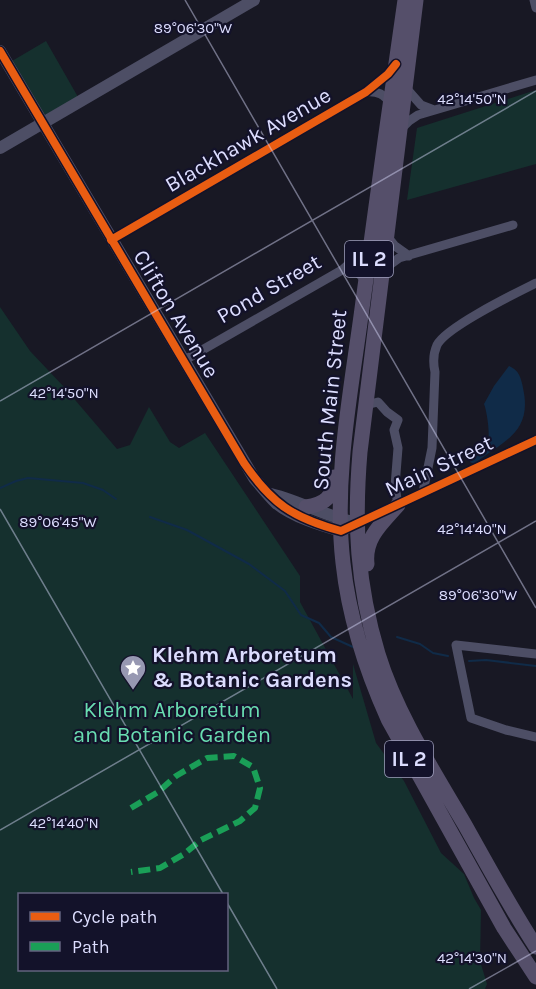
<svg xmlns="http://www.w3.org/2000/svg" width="536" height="989" font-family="Karla,sans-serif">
<rect width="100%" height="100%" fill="#181824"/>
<path fill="#15302e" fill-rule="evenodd" d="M 46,41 L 78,97 L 47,114 L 44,114 L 12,61 Z
M 536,90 L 536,164 L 407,200 L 417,128 Z
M 0,307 L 30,351 L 64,387 L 117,449 L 130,445 L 149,407 L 170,442 L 179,448 L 205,433 L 300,576 L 300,602 L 353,699 L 353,664 L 376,743 L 404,781 L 441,853 L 464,874 L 474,898 L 481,910 L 480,961 L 487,984 L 485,989 L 0,989 ZM 20,894 L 226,894 L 226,970 L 20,970 Z"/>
<path fill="#102b48" d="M 509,366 C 519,370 521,378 523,388 C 533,433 503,441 474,464 L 470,462 C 473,452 481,452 487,444 C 491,438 487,411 484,404 L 494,386 Z"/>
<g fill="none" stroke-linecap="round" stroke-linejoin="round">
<path stroke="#102b48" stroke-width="2" d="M 0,488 L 16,481 L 28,478 L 83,483 L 103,490 L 116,499
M 150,517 L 187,530 L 249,564 L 285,591 L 301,615 L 319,623 L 331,637 L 353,647
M 397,637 L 420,644 L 433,653 L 448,656
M 469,661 L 486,660 L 536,666"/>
<path stroke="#4d4e65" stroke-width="9" d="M 534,0 L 536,8
M 406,88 L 421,105 L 434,110
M 366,92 C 378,91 384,94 391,104
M 401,129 L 409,121 L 418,115 L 536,80
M 387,236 L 395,246 L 409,256
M 111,240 L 366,92 L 388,74 L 394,66
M 342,270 C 354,268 359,272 366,282
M 385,271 L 388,266 L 399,258 L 513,225
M 183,361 L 342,270 L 368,247
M 366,405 L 378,402 L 387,412 L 398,420 L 394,430 L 398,448 L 395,486 L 398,505
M 423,492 L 432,448 L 435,372 C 433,363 433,354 437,345 C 446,327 516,293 536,283
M 356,523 L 373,517 L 423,492 L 536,440
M 536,654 L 456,645 L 471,718 L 506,730 L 536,737"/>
<path stroke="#4d4e65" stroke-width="12" d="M 0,51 L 254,478 C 261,486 268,495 276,503 C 293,517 320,525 341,531 L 347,528
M 0,148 L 254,0
M 267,493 C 295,499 321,514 349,521"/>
<path stroke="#554f6a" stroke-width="15" d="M 405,0 C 391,100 376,201 363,301 C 352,387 333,476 343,563 C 349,618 365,668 388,719 L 504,928 L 536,977
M 416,0 L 360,452 C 354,524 357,584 378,654 C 396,713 434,772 465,825 C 488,866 510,907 536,947
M 306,507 C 326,504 333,497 334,477
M 367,564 C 364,538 382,523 398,505"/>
<path stroke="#1a9f57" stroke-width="6" stroke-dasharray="12 6" stroke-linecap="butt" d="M 131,808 L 158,792 L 176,776 L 207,758 L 234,756 L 253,767 L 260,788 L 255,808 L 240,821 L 201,840 L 184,854 L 160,868 L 131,872"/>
<g stroke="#13122a" stroke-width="11">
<path id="cycleway" d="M 0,51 L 244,463 C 272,504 293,518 341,531 L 536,440
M 111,240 L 366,92 L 388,74 L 396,64"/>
</g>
<use href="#cycleway" stroke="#e95d12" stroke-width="8"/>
</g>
<path fill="none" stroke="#dcddfe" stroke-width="1.5" stroke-opacity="0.45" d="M 185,0 L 536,608M 0,401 L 536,91M 0,509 L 223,894M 0,830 L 536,521M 226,901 L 277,989M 469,989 L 536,951"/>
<defs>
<g id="sight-pin" transform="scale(1.35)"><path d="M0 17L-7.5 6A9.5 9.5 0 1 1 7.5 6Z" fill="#9798b2" stroke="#13122a"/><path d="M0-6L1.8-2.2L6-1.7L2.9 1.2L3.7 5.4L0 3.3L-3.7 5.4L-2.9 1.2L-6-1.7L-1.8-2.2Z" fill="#fff"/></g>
</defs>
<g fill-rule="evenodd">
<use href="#sight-pin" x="133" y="668"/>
</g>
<g text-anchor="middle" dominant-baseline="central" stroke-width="4.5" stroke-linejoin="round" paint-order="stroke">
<g fill="#13122a" stroke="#a0a0be" stroke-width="1.5">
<rect x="345" y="241" width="48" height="36" rx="4.5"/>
<rect x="385" y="741" width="48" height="36" rx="4.5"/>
</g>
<g font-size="21" font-weight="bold" fill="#dcddfe">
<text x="369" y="259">IL 2</text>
<text x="409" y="759">IL 2</text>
</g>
<g font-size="22" fill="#dcddfe" stroke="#13122a">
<text transform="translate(248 140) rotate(-30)">Blackhawk Avenue</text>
<text transform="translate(269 289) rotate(-30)">Pond Street</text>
<text transform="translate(176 314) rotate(59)">Clifton Avenue</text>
<text transform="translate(330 400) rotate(-84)">South Main Street</text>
<text transform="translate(439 466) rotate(-25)">Main Street</text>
</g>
<g font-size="22" font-weight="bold" fill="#dcddfe" stroke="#13122a" text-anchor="start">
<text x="152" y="655">Klehm Arboretum<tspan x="152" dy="25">&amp; Botanic Gardens</tspan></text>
</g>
<g font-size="22" fill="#69ddb1" stroke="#13122a">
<text x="172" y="710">Klehm Arboretum<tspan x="172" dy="25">and Botanic Garden</tspan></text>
</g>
</g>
<g font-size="15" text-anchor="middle" fill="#dcddfe" stroke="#13122a" stroke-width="4.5" stroke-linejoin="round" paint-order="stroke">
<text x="193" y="33">89°06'30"W</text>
<text x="472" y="104">42°14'50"N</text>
<text x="64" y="398">42°14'50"N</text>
<text x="58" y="527">89°06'45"W</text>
<text x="472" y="534">42°14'40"N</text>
<text x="478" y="600">89°06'30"W</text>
<text x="64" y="828">42°14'40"N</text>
<text x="472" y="963">42°14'30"N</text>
</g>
<rect x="18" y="893" width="210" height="78" fill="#13122a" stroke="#63637f" stroke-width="1.5"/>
<rect x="30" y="912" width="30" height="9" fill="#e95d12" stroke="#63637f" stroke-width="1.5"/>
<text x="72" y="923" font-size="18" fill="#dcddfe">Cycle path</text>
<rect x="30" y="942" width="30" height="9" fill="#1a9f57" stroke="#63637f" stroke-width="1.5"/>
<text x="72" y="953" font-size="18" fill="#dcddfe">Path</text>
</svg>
